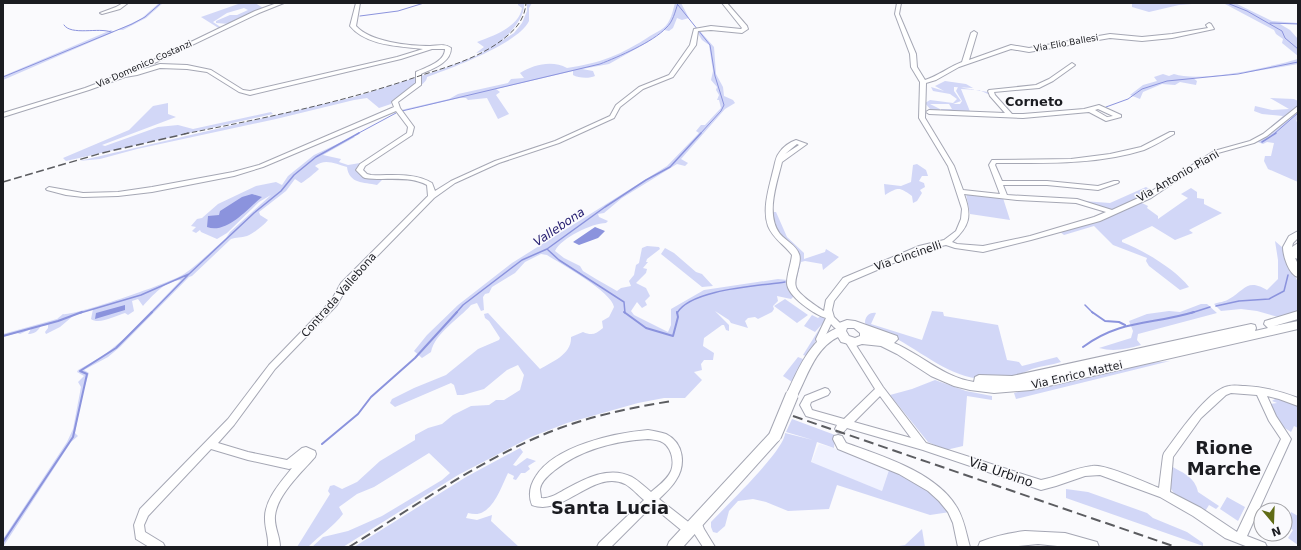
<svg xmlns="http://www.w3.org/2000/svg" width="1301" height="550" font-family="'DejaVu Sans',sans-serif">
<rect width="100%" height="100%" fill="#fafafd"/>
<path fill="#f0f2ff" d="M 819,444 L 834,448 L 889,470 L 882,491 L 811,463 Z"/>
<path fill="#d2d7f7" d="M 159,3 L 163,3 L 146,18 L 123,30 L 118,30 L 142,18 Z
M 241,3 L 255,3 L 265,9 L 230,24 L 216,23 L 216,21 L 230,15 L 237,15 L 248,10 L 244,8 L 227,13 L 213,22 L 222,28 L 220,29 L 201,17 Z
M 518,3 L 524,3 C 526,23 494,52 476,53 L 484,47 L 477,42 C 493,36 519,27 522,8 L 518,5 Z
M 527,3 L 532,3 L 529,8 L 529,21 C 518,44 451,68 427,77 C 427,86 401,96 393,100 L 391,104 L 379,108 L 367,98 L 354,100 L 276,119 L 137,149 L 100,159 L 79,161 L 354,97 L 440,70 L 478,55 L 514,33 L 522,23 L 527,11 Z
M 675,3 L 681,3 L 689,18 L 682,20 L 677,18 L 673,28 L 669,31 L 664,30 L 648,42 L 609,64 L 582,69 L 593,71 L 595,76 C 589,79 578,78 573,75 L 573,71 L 496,89 L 500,92 L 496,95 L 509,114 L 498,119 L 487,98 L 468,100 L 466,98 L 460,98 L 402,111 L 401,110 L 449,99 L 458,94 L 508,83 L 511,79 L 524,78 L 520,73 C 534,64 553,60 567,68 C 601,63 621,55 650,36 C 657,32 665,29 669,21 C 672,16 673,9 675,3 Z
M 1132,3 L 1205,3 L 1179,5 L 1149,12 L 1132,7 Z
M 1210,3 L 1235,3 L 1272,21 L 1298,23 L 1298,24 L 1280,24 L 1290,30 L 1298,39 L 1298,56 L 1282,43 L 1283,39 L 1276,34 L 1274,30 L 1225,4 Z
M 111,30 L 114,32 L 3,80 L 3,76 Z
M 699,30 L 714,47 L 716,74 L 723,87 L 724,96 L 733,100 L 735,103 L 725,109 L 681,159 L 688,163 L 685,166 L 677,164 L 622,198 L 604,213 L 598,214 L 599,217 L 608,221 L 606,223 C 592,223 561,238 555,251 L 564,258 L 580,266 L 583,271 L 596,279 L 617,291 L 621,288 L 631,286 L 629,281 L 634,275 L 636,265 L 639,263 L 642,248 L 647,246 L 659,247 L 660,249 L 647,259 L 646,262 L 648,262 L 643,268 L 647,269 L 646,273 L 636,283 L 646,288 L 650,296 L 645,301 L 647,305 L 642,308 L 637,302 L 631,311 L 634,315 L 668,332 L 671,325 L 671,309 L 704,290 L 778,279 L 788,280 L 788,288 L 794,296 L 791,299 L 777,296 L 778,301 L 773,306 L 774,309 L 772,312 L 758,319 L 755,317 L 748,318 L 745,321 L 748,328 L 731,323 L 729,320 L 715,311 L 729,325 L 729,331 L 726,330 L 724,325 L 722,325 L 704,338 L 703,346 L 714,353 L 713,360 L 704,360 L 701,364 L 702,370 L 694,372 L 702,380 L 685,398 L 664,398 L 638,403 L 567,423 L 531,437 L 458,475 L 343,547 L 312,547 L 323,537 L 348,531 L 382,516 L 442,480 L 450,473 L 429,453 L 374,487 L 357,494 L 339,507 L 343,514 C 333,527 320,535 308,547 L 297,547 L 330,494 L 328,491 L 330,486 L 334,485 L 342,489 L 357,482 L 380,461 L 415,440 L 415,435 L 428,428 L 442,424 L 453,415 L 471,406 L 489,405 L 496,400 L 504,400 L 520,390 L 524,375 L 518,365 L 507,370 L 484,389 L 463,395 L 457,395 L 454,385 L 451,383 L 395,407 L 390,403 L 392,399 L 414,388 L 446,375 L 478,349 L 499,340 L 500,338 L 489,321 L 485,318 L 484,314 L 488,313 L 540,369 C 552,362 572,354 571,337 L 583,332 C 592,336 596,334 603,328 L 602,321 L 609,317 L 614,307 C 612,292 561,264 547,255 L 541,254 L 525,262 L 515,273 L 492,287 L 489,293 L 485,294 L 483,297 L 484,310 L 481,311 L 477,303 L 471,305 C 459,319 435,333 431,352 L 422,358 L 414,351 L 427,335 L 458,305 L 512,263 L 667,166 L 699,133 L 696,131 L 701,125 L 705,125 L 721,108 L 719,100 L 717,100 L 719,95 L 716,90 L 717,87 L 711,80 L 713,71 L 709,45 L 702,40 L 697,32 Z
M 1298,59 L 1298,64 C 1263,70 1228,76 1193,78 L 1197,81 L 1196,85 L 1180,82 L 1175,85 L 1162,84 L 1143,92 L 1140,99 L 1130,95 L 1143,85 L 1157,81 L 1154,77 L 1163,74 L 1169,76 L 1174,74 C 1201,83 1270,67 1298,59 Z
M 945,81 L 966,84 L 973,88 L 954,87 L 954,91 L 952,92 L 954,91 L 961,101 L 953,104 L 960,104 L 962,101 L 956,91 L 958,87 L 988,92 L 988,94 L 979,90 L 961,89 L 971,114 L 941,111 L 941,109 L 952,109 L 949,104 L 930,104 L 940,109 L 940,111 L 930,109 L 925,103 L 930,100 L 953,103 L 957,99 L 950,94 L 933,91 L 931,87 L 944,91 L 935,86 Z
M 1270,98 L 1294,99 L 1298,101 L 1298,119 L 1296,121 L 1298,122 L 1298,182 L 1268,169 L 1264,161 L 1265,156 L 1271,156 L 1274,143 L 1267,142 L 1263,144 L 1255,141 L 1283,116 L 1262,114 L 1254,111 L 1255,106 L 1272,110 L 1289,109 Z
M 168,103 L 168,114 L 176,117 L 102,145 L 105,146 L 158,127 L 178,125 L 193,129 L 271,112 L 273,114 L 66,161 L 63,158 L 129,130 L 153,106 Z
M 352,137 L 355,137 L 323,155 L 341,159 L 339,162 L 348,165 L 360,163 L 356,169 L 361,176 L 382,180 L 377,185 C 364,182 349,184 347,167 C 336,164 325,158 315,166 L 319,169 C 316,172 303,183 301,183 C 299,182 297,180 295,179 L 286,191 L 259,212 L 260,215 L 268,220 C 263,226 254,233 247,236 C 241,238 236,237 231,239 L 192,276 L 189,277 L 120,347 L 108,357 L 84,370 L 89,373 L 83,392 L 75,433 L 78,436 L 71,442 L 3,547 L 3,539 L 67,442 L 73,429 L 81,387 L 78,382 L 84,376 L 77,372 L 78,370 L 103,356 L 125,338 L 181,280 C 166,280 152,296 143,306 L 138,299 L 132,301 L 134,311 L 128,315 L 125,313 C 115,316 99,325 91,319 L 93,309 L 73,316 L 60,327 L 46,334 L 45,332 L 48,328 L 48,325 L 41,326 C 37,332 34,334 28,334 L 31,329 L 20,334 L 17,333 L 3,337 L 3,334 L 57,319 L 63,314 C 71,317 173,282 184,274 C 199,264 212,250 226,238 L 230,232 L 271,195 L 259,202 L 227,233 L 217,239 L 201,232 L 200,230 L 196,233 L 192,231 L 196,227 L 191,226 L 197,219 L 202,218 L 218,204 L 256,186 L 276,182 L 282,185 L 288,176 L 314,155 Z
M 917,164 L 926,170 L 928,176 L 922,176 L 919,181 L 924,183 L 925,187 L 920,190 L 922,193 L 917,201 L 913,203 L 912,196 C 899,187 899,187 885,195 L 884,184 L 901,186 L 911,182 L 913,165 Z
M 1146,187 L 1153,191 L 1116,209 L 1106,209 L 1083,201 L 1110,203 Z
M 1191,188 L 1197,192 L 1197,198 L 1204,199 L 1204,204 L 1222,213 L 1189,230 L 1193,233 L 1175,240 L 1152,226 L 1122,240 L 1122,242 C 1143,250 1175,269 1189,287 L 1180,290 L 1149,266 L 1146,261 L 1147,258 L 1113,245 L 1094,226 L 1064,235 L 1059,231 L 1140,202 L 1148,206 L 1147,208 L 1158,216 L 1158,219 L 1188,198 L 1181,194 Z
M 966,194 L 1003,198 L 1010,220 L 970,214 Z
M 771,212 L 776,212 L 787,237 L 804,253 L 804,259 L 825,252 L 826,249 L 839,257 L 823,270 L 822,264 L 805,261 L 801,262 L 796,281 L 792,281 L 797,260 L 778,234 Z
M 1275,241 L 1283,248 L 1285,256 L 1298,282 L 1298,310 L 1293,314 L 1278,317 L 1257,311 L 1241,309 L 1221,311 L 1214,304 C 1219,302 1225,302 1229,299 C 1245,290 1247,278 1267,290 L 1278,279 L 1278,260 Z
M 665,248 L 674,253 L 696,272 L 702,274 L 713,286 L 702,287 L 661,254 Z
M 785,299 L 808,315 L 797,323 L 774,306 Z
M 1201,304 L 1207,304 L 1217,313 L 1138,334 L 1137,340 L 1141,345 C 1126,349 1114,352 1099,348 L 1131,338 L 1133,331 L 1129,321 L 1147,314 L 1169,311 L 1180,312 Z
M 932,311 L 943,312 L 944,316 L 998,325 L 1007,360 L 1019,362 L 1022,366 L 1057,357 L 1061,362 C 1052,365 1041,366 1032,369 C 1024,372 1017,377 1009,378 C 960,386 936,361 897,339 C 888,333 871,332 865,323 C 865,317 869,312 876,313 L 871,324 L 922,340 Z
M 812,315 L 818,318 L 821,316 L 827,319 L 811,350 L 806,356 L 803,355 L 823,323 L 815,332 L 804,326 Z
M 798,357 L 803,359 L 804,363 L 792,382 L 783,376 Z
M 1170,361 L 1016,399 L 1014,393 L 1138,364 Z
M 935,380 L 966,391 L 992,396 L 992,400 L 967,396 L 963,446 L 946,450 L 928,442 L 890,395 L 912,389 Z
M 1278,397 L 1298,405 L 1298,428 L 1294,426 L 1291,432 L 1280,425 L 1269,404 L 1277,403 L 1272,401 Z
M 792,419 L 835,435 L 834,448 L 817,442 L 811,462 L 882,491 L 889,470 L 926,486 L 950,512 L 930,515 L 837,485 L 829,509 L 788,511 L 766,502 L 753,499 L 738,501 L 729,511 L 725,526 L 717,533 L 713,532 L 711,527 L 711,522 C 726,506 785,450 785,433 L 813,440 L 786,432 Z
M 520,448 L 523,452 L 513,465 L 516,466 L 527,458 L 536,461 L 528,466 L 530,469 L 525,473 L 521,473 L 516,480 L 513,479 L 514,476 L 508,473 C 502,485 496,505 483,512 C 478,515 473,514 468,513 L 466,518 L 477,520 L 492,515 L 491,521 L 519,547 L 354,547 L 466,477 Z
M 1171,466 C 1183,473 1195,477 1198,492 L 1219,506 L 1216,509 L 1209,505 L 1204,513 L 1174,493 L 1171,489 Z
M 1066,489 L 1088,492 L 1147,513 L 1153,518 L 1187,532 L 1203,543 L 1203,546 L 1066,498 Z
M 1227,497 L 1245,507 L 1238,521 L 1220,509 Z
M 1291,512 L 1298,516 L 1298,545 L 1288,538 L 1293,530 L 1285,525 Z
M 922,529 L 925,547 L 893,547 L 905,545 Z"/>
<path fill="#8b93dd" d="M 252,194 L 262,197 C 247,209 227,234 207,227 L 208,216 L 219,215 L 220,211 L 242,197 Z
M 595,227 L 605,231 L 598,238 L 579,245 L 573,242 Z
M 125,305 L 125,310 L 95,319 L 96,313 Z"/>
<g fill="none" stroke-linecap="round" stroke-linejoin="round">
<path stroke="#8b93dd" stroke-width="1" d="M 1227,3 L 1247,11 L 1282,31 L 1285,38 L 1298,49
M 678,5 L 710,45 L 715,76 L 724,105 L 721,111 L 700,134
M 360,16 L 398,11 L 424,3
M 1270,23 L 1298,24
M 64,25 C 71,36 99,27 111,32
M 3,77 L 132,24 L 145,17 L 161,3
M 1106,107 L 1128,99 L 1142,89 L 1167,81 L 1238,74 L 1298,62
M 402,111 L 600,64 C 618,57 653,42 666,28 C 673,22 675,12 678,3
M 357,134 L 396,113
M 1274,134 L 1298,113"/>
<path stroke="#8b93dd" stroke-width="1.5" d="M 1262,142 L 1276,133
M 547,249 L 559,260 L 624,302 L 625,313
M 1085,305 L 1093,313
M 1216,306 L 1239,301 L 1269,299 L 1284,291 L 1288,275
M 80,313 L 141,295 L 189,274 L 254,213 L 281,191 L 294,175 L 316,157 L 359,133
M 151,313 L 188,275
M 456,313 L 463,305 L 522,260 L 547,249 L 605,207 L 646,180 L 670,167 L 701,133
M 677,313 C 691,289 759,286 785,282
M 1191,313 L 1210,307"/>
<path stroke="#8b93dd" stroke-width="2" d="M 624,312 L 646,328 L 673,336 L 678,317 L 677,312
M 1092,312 L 1105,321 L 1119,322 L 1125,325
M 3,336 L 58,321 L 82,312
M 1083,347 C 1121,319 1152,325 1194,312
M 322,444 L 358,414 L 371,397 L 415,358 L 457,312
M 3,542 L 73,437 L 87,374 L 80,371 L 116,348 L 152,312"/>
<g stroke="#a5a7b4" stroke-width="2">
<path id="minor" d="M 123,3 L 128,3 L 120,9 L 102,14 L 100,13 L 116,7 Z
M 277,3 L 284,3 L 259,13 L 144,68 L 139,67 L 255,11 Z
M 356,3 L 360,3 L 356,26 C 370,42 409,46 430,46 C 437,46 444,43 451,48 C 451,63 432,69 421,74 L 421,85 L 398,102 L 400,108 L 414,127 L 412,135 L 365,166 L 363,170 L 367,174 L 371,175 C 392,176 413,172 432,183 L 435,191 L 451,181 L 495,161 L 555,141 L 610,116 L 616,105 L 639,87 L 669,75 L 690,45 L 694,29 L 711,26 L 741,29 L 742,28 L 722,3 L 727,3 L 747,26 L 748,29 L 742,33 L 711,30 L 698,31 L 696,45 L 673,77 L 643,89 L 620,107 L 614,118 L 559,143 L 499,163 L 455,183 L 434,198 L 347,287 L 337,305 L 275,369 L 234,425 L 218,443 L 248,452 L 287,460 L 302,448 L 306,447 L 315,451 L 316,454 L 315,457 C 301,473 277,495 275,516 C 274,527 280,536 280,547 L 268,547 C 269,537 265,529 265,519 C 264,500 281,482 292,468 L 289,469 L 248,460 L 211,449 L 148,516 L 144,525 L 145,532 L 163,543 L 165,547 L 149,547 L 136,539 L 134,525 L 140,509 L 228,419 L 269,365 L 331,301 L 341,283 L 428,196 L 427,185 C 408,175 385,181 365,178 L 363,177 L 356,170 L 360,164 L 407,133 L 408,127 L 396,111 L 263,167 L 234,176 L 152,192 L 118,196 L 83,197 L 66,195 L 47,190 L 46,189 L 49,187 L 83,193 L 118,192 L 152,187 L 233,172 L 259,165 L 394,107 L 392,102 L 393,101 L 416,83 L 416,72 C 426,67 445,62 445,49 L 432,49 L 401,59 L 250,95 L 239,92 L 207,72 L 187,69 L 160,68 L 137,75 L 125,77 L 89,90 L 3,117 L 3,113 L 85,88 L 127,72 L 134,72 L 160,64 L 187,65 L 211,70 L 243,90 L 250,91 L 397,57 L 423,49 C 399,46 366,46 350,26 Z
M 897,3 L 901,3 L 899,14 L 916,54 L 917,67 L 925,80 C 938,76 949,67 962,62 L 971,33 L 974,31 L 977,33 L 969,60 L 1011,45 L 1029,48 L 1110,34 L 1142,37 L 1172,34 L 1208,28 L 1206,25 L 1209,23 L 1211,24 L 1214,29 L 1172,38 L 1142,41 L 1110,38 L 1029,52 L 1011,49 L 959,67 L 936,80 L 926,83 L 925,118 L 954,166 L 963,190 L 1000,194 L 989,165 L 992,160 L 1071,159 L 1110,154 L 1141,147 L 1170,132 L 1174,132 L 1174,134 C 1165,139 1154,146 1144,150 C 1096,165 1046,163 996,163 L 995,165 L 1002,181 L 1047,181 L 1098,186 L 1114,181 L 1118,181 L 1119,182 L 1118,183 L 1098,190 L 1047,185 L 1003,185 L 1007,195 L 1077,199 L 1112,210 L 1147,194 L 1214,151 L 1250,141 L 1263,134 L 1298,106 L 1298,111 L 1267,136 L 1254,143 L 1218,153 L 1151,198 L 1100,221 L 1031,240 L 983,252 L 955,248 L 946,245 L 924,250 L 849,282 L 834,301 L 832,310 L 834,317 L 845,328 L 844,330 C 838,332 835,328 831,324 L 824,339 L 825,343 L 824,345 L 818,345 L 816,339 L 826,318 C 815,315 787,296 787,283 C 787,274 791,264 792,255 C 785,245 773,239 768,226 C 762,209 769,188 773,171 C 775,165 775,158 779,153 C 783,147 790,142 796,140 L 807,144 L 782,162 C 777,183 765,214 780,234 C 786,241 796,245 799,254 C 801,258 799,265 798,269 C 797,275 794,282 796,287 C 798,294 817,307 824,311 L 826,300 L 843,278 L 919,246 L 944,240 L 956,231 L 961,219 L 962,209 L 948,166 L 919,118 L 920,82 L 911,67 L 910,54 L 895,14 ZM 797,144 L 799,145 L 785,154 ZM 964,194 L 1017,200 L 1076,203 L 1106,212 L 1094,217 L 1030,236 L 983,246 L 957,244 L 952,242 C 970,226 972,216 964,194 Z
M 1072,63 L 1075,65 L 1074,66 L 1053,81 L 1039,88 L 994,92 L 995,95 L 1012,114 L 1023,114 L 1084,109 L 1099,105 L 1121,115 L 1121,117 L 1106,121 L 1089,112 L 1023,118 L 929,114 L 926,112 L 929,110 L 1005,113 L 990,96 L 988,91 L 989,90 L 1036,85 L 1049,79 ZM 1098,109 L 1113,116 L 1107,117 L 1095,110 Z
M 849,338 L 852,339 L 883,387 L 926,443 L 1041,480 C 1058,477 1074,468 1092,466 C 1106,464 1144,482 1159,488 L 1163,456 L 1164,453 C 1177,436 1208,389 1229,386 C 1234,385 1240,386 1245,386 C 1264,387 1280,391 1298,398 L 1298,406 L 1279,399 L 1267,396 L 1276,416 L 1291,439 L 1247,536 L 1265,543 L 1267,547 L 1248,547 L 1225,538 L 1193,516 L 1160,497 L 1100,475 L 1085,476 L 1056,486 L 1041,490 L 923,450 L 847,428 C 844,432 842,434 837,432 L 835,429 L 837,425 L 806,416 L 800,405 L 805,396 L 825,388 L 828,389 L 830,392 L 828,395 L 811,402 L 810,405 L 812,410 L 844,419 L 875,389 L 845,341 L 846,339 ZM 1231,393 L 1257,395 L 1269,421 L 1281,439 L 1237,532 L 1201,508 L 1170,492 L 1173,457 L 1201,418 L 1226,395 ZM 880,396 L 911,438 L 854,422 Z
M 648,430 C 654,431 660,432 666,434 C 684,443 686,465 676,480 C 672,487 665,493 659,499 L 691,524 L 692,519 L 696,518 L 700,519 L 704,529 L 715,547 L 703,547 L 694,533 L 690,535 L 686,534 L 652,506 L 611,547 L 597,547 L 599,543 L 644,500 C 638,495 632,488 625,484 C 593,469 564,517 532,505 C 528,495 530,485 536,476 C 555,446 613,433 648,430 ZM 648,439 C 651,439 656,440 660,441 C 671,445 675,461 671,471 C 667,480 658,486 651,492 C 645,487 639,481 632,477 C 609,465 584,479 564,490 C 557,494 549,499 541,498 C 541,495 540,491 540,489 C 541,481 550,474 555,470 C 582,449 615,441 648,439 Z
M 838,435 L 842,436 L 846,443 C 882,456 935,472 956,506 C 964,518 966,533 970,547 L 958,547 L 953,523 L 948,512 L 939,501 L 928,491 L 899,474 L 838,449 L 833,439 L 834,436 Z"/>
</g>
<g stroke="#a5a7b4" stroke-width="2">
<path id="major" d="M 1298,231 L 1298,238 L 1293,243 L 1292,247 L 1298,243 L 1298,259 L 1295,258 L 1298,264 L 1298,277 C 1289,275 1283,256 1283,247 L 1289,236 Z
M 1298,311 L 1298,319 L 1274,326 L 1298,321 L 1298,329 L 1031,390 L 994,393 L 970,390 L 954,386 L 931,376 L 897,354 L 881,346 L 862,344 L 856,346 L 841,342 L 838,337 C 815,348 807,377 796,398 L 792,400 L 788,398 L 786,395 C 798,370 809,340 837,328 L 839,323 L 847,320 L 855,321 L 897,336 L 898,339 L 894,343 C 922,355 943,377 974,382 L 975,377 L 979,375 L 1012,376 L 1251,324 L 1255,325 L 1256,328 L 1255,331 L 1268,328 L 1264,324 L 1265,321 ZM 847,328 L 854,328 L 860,333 L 860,336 L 855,338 L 849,336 L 846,331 Z
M 775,431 L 779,432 L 781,436 L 779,440 L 683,547 L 667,547 L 669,542 L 771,432 Z
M 1025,531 L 1065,533 L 1097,542 L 1099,547 L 1067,547 L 1038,544 L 1007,547 L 978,547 L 980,542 C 995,536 1009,533 1025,531 Z"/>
</g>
<use href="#minor" fill="#fff" fill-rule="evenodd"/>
<use href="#major" fill="#fff" fill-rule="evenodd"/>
<path stroke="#5b5c60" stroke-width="1" stroke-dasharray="5.5 2.5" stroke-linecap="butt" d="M 184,134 C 265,118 345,102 422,75 C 451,66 484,56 507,36 C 518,27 525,17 526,3"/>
<path stroke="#5b5c60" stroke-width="1.5" stroke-dasharray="8 3.5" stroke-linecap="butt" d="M 3,182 L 102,153 L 189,133"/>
<path stroke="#5b5c60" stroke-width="2" stroke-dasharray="10 5" stroke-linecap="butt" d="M 793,416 L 1176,547
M 349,547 C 417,505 485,456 560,428 C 596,415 634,407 672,401"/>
<g stroke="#a5a7b4" stroke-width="14" stroke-linecap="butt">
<path id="major-bridge" d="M 775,436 L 792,395"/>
</g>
<use href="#major-bridge" stroke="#fff" stroke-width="12"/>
</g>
<g text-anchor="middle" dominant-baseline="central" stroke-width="3" stroke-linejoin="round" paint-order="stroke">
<g font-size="9" fill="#1b1c21" stroke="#fafafd">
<text transform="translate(1066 43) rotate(-10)">Via Elio Ballesi</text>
<text transform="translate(144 64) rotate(-24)">Via Domenico Costanzi</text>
</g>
<g font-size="11" fill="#1b1c21" stroke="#fafafd">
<text transform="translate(1178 176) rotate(-30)">Via Antonio Piani</text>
<text transform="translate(908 256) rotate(-19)">Via Cincinelli</text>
<text transform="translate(339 295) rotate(-49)">Contrada Vallebona</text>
<text transform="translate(1077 375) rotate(-13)">Via Enrico Mattei</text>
</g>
<g font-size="12" font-style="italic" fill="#231b6f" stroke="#fafafd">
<text transform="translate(559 227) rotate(-34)">Vallebona</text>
</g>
<g font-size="13" font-weight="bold" fill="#1b1c21" stroke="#fafafd">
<text x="1034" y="101">Corneto</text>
</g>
<g font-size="13" fill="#1b1c21" stroke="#fafafd">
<text transform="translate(1001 472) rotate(19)">Via Urbino</text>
</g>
<g font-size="18" font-weight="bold" fill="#1b1c21" stroke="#fafafd">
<text x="1224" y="447">Rione<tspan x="1224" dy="21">Marche</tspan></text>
<text x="610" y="507">Santa Lucia</text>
</g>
</g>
<rect width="1301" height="550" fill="none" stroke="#1b1c21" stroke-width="8"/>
<g transform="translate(1273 522) rotate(161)"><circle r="19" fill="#fafafd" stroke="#a1a1a5"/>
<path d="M0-3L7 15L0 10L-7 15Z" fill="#606c16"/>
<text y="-6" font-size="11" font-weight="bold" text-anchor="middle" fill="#1b1c21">N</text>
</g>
</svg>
